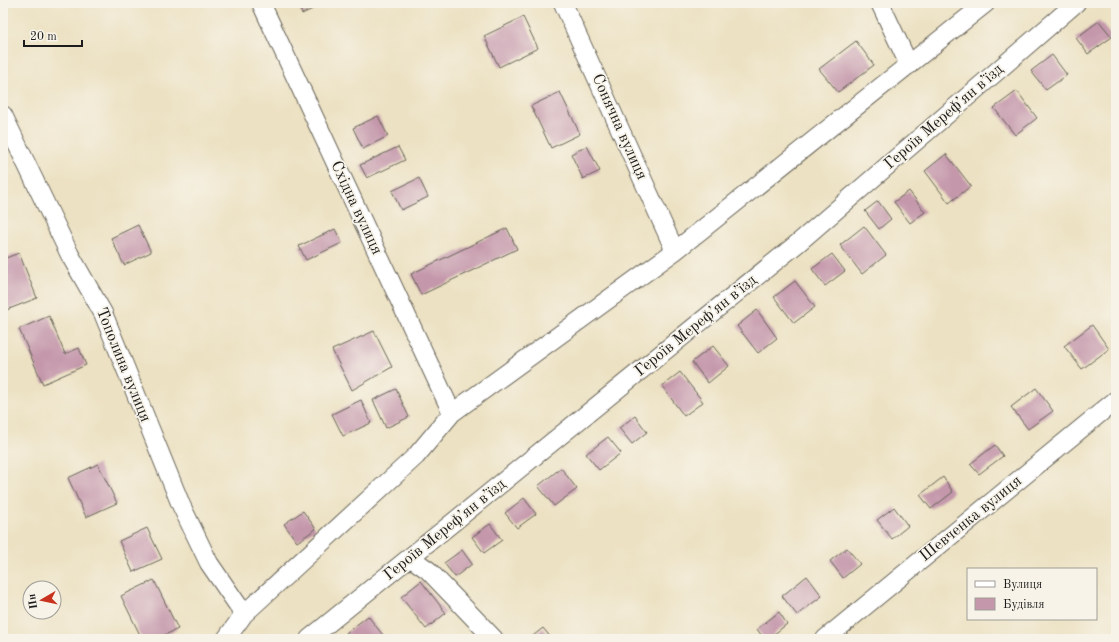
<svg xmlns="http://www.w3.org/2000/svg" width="1119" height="642" font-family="'Old Standard TT',serif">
<rect width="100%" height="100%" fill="#f7f3e8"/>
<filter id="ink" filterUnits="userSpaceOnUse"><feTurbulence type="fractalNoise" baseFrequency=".025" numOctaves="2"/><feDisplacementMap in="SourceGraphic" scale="8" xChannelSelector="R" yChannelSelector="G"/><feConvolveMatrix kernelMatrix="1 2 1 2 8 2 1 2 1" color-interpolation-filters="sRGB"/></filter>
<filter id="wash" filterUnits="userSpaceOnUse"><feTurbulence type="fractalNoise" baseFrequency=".012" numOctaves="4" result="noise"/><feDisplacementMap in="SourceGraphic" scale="16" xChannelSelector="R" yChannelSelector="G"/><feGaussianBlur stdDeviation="0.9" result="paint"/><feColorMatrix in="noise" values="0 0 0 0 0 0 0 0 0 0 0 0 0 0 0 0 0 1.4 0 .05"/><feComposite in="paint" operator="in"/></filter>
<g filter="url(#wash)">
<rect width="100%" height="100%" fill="#ece1c2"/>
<g id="blocks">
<path fill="#c497ab" d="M 297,3 L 325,3 L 302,14 Z
M 523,17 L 538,48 L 499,67 L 484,36 Z
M 1099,21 L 1112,37 L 1088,54 L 1076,38 Z
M 856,41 L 874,65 L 838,92 L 819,69 Z
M 1052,55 L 1067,75 L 1046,90 L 1031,71 Z
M 1017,91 L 1037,118 L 1015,135 L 994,108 Z
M 560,92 L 580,134 L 551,148 L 531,106 Z
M 378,116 L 388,136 L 363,149 L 353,128 Z
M 587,146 L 600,171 L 583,179 L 571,154 Z
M 398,147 L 405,160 L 367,178 L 360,165 Z
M 946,154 L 971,186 L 949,203 L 925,171 Z
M 419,178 L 428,197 L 401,210 L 392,191 Z
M 909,191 L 925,212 L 910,223 L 894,202 Z
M 878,201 L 891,219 L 879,229 L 865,211 Z
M 138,225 L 151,252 L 124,265 L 111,238 Z
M 864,226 L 886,255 L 862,274 L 840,245 Z
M 507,228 L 517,249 L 421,295 L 411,274 Z
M 335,229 L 342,243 L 306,260 L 299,246 Z
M 19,253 L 37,298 L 4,311 L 3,259 Z
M 832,254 L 845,271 L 825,286 L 812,269 Z
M 795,281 L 815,307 L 794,323 L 774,297 Z
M 757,310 L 777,338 L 758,353 L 737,326 Z
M 49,316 L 65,354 L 79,348 L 86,365 L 43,384 L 19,329 Z
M 1092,325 L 1109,349 L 1082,369 L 1064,346 Z
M 374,331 L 392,367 L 352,390 L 332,350 Z
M 713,346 L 729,366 L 708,383 L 692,362 Z
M 680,372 L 703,402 L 684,416 L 662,386 Z
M 1036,388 L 1053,411 L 1028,429 L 1011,407 Z
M 396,389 L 409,417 L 386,428 L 373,400 Z
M 361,400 L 371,423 L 343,436 L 332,414 Z
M 635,416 L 647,432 L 632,444 L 619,428 Z
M 608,437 L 621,453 L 599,470 L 586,454 Z
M 995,445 L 1003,456 L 979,474 L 970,464 Z
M 98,464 L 117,503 L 86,517 L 68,478 Z
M 561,468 L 577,489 L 554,506 L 538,486 Z
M 943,477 L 953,492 L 931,509 L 920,495 Z
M 524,498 L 536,514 L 517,528 L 505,513 Z
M 894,507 L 908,526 L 892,539 L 877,520 Z
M 303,511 L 316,529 L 297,542 L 284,524 Z
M 490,524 L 502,540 L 484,553 L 472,537 Z
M 147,528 L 162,559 L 133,572 L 119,541 Z
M 847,548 L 860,564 L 843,578 L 830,561 Z
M 462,550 L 472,564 L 455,577 L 444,563 Z
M 807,576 L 822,596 L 797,615 L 782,596 Z
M 154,580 L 178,629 L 156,639 L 142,639 L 121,596 Z
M 421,581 L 446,613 L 426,629 L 401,597 Z
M 779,612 L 787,624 L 768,639 L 764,639 L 757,629 Z
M 368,616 L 386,639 L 351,639 L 346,633 Z
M 543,628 L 552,639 L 529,639 Z"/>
</g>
</g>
<g filter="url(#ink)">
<use href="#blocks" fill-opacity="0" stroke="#656156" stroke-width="1"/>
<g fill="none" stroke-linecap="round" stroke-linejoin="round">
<g stroke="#656156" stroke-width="20">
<path id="minor" d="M 261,3 L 452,413
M 563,3 L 675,251
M 880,3 L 909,65
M 3,115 L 70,255 L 103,313 L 181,505 L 209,563 L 244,614
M 411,558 L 428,570 L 494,639
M 226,639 L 244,614 L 416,456 L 452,413 L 675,251 L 986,3
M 309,639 L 798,243 L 1076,3
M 825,639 L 1116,400"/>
</g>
<use href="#minor" stroke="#fff" stroke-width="18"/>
</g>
</g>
<g text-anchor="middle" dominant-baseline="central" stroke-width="3.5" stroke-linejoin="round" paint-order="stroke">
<g font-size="16" fill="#1c1c1c" stroke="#f7f3e8">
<text transform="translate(944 117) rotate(-41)">Героїв Мерефʼян вʼїзд</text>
<text transform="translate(619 127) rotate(66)">Сонячна вулиця</text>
<text transform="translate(356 208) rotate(65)">Східна вулиця</text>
<text transform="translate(696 326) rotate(-39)">Героїв Мерефʼян вʼїзд</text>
<text transform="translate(123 365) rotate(68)">Тополина вулиця</text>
<text transform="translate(971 519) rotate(-39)">Шевченка вулиця</text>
<text transform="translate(445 530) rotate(-39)">Героїв Мерефʼян вʼїзд</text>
</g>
</g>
<rect width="1119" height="642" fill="none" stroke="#f7f3e8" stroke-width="16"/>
<rect x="967" y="568" width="130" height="52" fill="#f7f3e8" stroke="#9f9d96"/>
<rect x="975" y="581" width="20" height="6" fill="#ffffff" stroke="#9f9d96"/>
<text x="1003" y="588" font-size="12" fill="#1c1c1c">Вулиця</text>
<rect x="975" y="598" width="20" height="12" fill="#c497ab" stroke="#9f9d96"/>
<text x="1003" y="608" font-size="12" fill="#1c1c1c">Будівля</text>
<g transform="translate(42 600) rotate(261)"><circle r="19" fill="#f7f3e8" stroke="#9f9d96"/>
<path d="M0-3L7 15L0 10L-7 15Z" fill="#c8321e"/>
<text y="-6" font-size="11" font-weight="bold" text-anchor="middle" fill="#1c1c1c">Пн</text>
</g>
<path d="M24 40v6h58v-6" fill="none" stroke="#1c1c1c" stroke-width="2"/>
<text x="30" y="40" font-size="12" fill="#1c1c1c" stroke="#f7f3e8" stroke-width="3" paint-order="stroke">20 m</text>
</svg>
